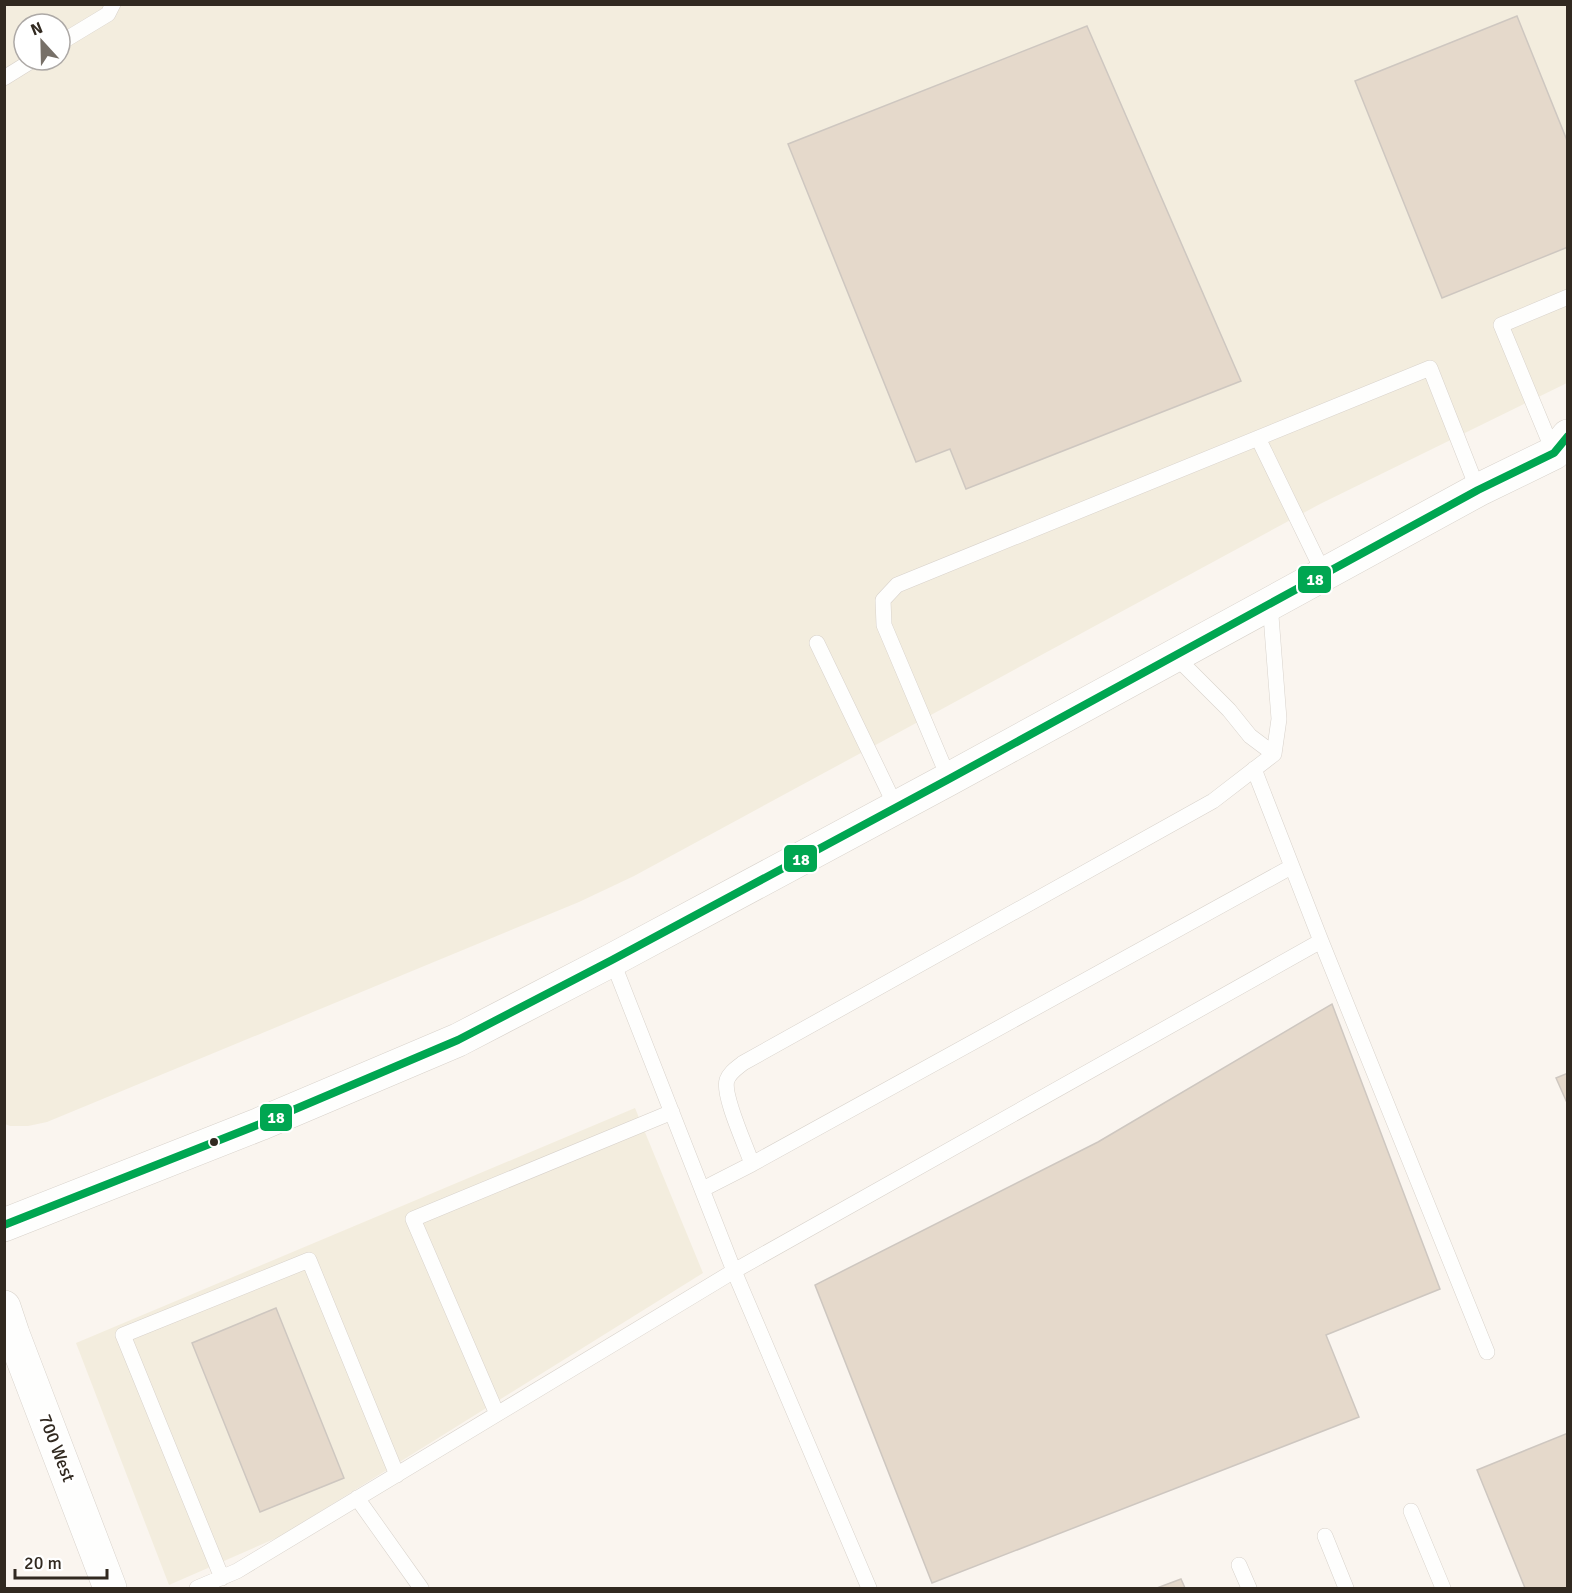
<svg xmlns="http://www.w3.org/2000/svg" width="1572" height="1593" font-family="Signika,sans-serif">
<rect width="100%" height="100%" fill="#faf5ef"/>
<path fill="#f3edde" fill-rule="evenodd" d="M 5,5 L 1567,5 L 1567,383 L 1320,504 L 634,876 L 579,902 L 47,1122 L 28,1126 L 10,1126 L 5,1124 ZM 24,24 L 60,24 L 60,60 L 24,60 Z
M 635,1108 L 703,1273 L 281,1536 L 169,1585 L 76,1343 Z"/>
<path fill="#e5d9cb" stroke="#cec7c0" stroke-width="1.5" d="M 1517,16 L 1568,143 L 1568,247 L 1442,298 L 1355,81 Z
M 1087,26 L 1241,381 L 966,489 L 950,449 L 916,462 L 788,144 Z
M 1332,1004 L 1440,1289 L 1326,1335 L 1359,1417 L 932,1583 L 815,1285 L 1098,1142 Z
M 1568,1073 L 1568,1105 L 1556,1078 Z
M 276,1308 L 344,1478 L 260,1512 L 192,1343 Z
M 1568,1433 L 1568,1588 L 1525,1588 L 1477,1470 Z
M 1181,1579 L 1185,1588 L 1157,1588 Z"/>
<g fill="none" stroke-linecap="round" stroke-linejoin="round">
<g stroke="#d8d2cb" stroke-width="16">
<path id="service" d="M 60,43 L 108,14 L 113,4
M 4,78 L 33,60
M 1258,438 L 1324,574
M 1554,453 L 1501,325 L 1568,297
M 817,643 L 896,807
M 1175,656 L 1229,710 L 1250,736 L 1274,754
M 1254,769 L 1321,941 L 1487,1352
M 949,779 L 884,625 L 883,600 L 897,585 L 1430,368 L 1478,490
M 612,960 L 734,1271 L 869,1588
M 752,1164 C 746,1146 722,1095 727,1080 C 730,1072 737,1068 743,1063 L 1213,801 L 1274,754 L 1279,719 L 1270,603
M 703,1189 L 752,1164 L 1291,867
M 497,1414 L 413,1219 L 672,1112
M 357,1498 L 421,1588
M 1411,1511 L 1443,1588
M 1325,1536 L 1346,1588
M 1239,1565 L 1249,1588
M 222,1578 L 123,1335 L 309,1260 L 397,1475
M 197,1588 L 237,1571 L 734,1271 L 1321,941"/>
</g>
<g stroke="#d8d2cb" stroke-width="34">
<path id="tertiary" d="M 4,1307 L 13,1334 L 110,1588"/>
</g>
<g stroke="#d8d2cb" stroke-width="34">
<path id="primary" d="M 4,1225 L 260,1124 L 458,1040 L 612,960 L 949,779 L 1478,490 L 1554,453 L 1568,436"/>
</g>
<use href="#service" stroke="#fefefd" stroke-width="15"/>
<use href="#tertiary" stroke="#fefefd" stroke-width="33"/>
<use href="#primary" stroke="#fefefd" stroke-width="33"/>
<g stroke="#fff" stroke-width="12">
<path id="bus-1" d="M 4,1225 L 260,1124 L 458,1040 L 612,960 L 949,779 L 1478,490 L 1554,453 L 1568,436"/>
</g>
<use href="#bus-1" stroke="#00a651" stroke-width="8"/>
</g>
<circle fill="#312920" stroke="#fff" stroke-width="2" cx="214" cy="1142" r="5"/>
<g text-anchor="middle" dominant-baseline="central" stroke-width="6" stroke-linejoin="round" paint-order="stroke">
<g font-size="18" fill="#312920" stroke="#fff">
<text transform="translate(57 1448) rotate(69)">700 West</text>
</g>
</g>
<g stroke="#fff" stroke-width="2">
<rect x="1297" y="565" width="35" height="29" rx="6" fill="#00a651"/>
<rect x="783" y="844" width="35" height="29" rx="6" fill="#00a651"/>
<rect x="259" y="1103" width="34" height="29" rx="6" fill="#00a651"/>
</g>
<g font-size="16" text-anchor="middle" font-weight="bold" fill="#fff">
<text x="1315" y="585">18</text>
<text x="801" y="865">18</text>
<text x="276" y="1123">18</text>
</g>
<rect width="1572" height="1593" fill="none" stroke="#312920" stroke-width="12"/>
<g transform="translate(42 42) rotate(338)"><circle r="28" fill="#ffffff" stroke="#ada9a6" stroke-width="1.5"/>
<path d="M0-4.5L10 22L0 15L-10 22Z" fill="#777068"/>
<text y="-9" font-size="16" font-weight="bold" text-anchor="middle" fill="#312920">N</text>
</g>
<path d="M15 1569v9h92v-9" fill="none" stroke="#312920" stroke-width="3"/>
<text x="24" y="1569" font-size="18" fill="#312920" stroke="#ffffff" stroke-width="4.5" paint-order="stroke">20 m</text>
</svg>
